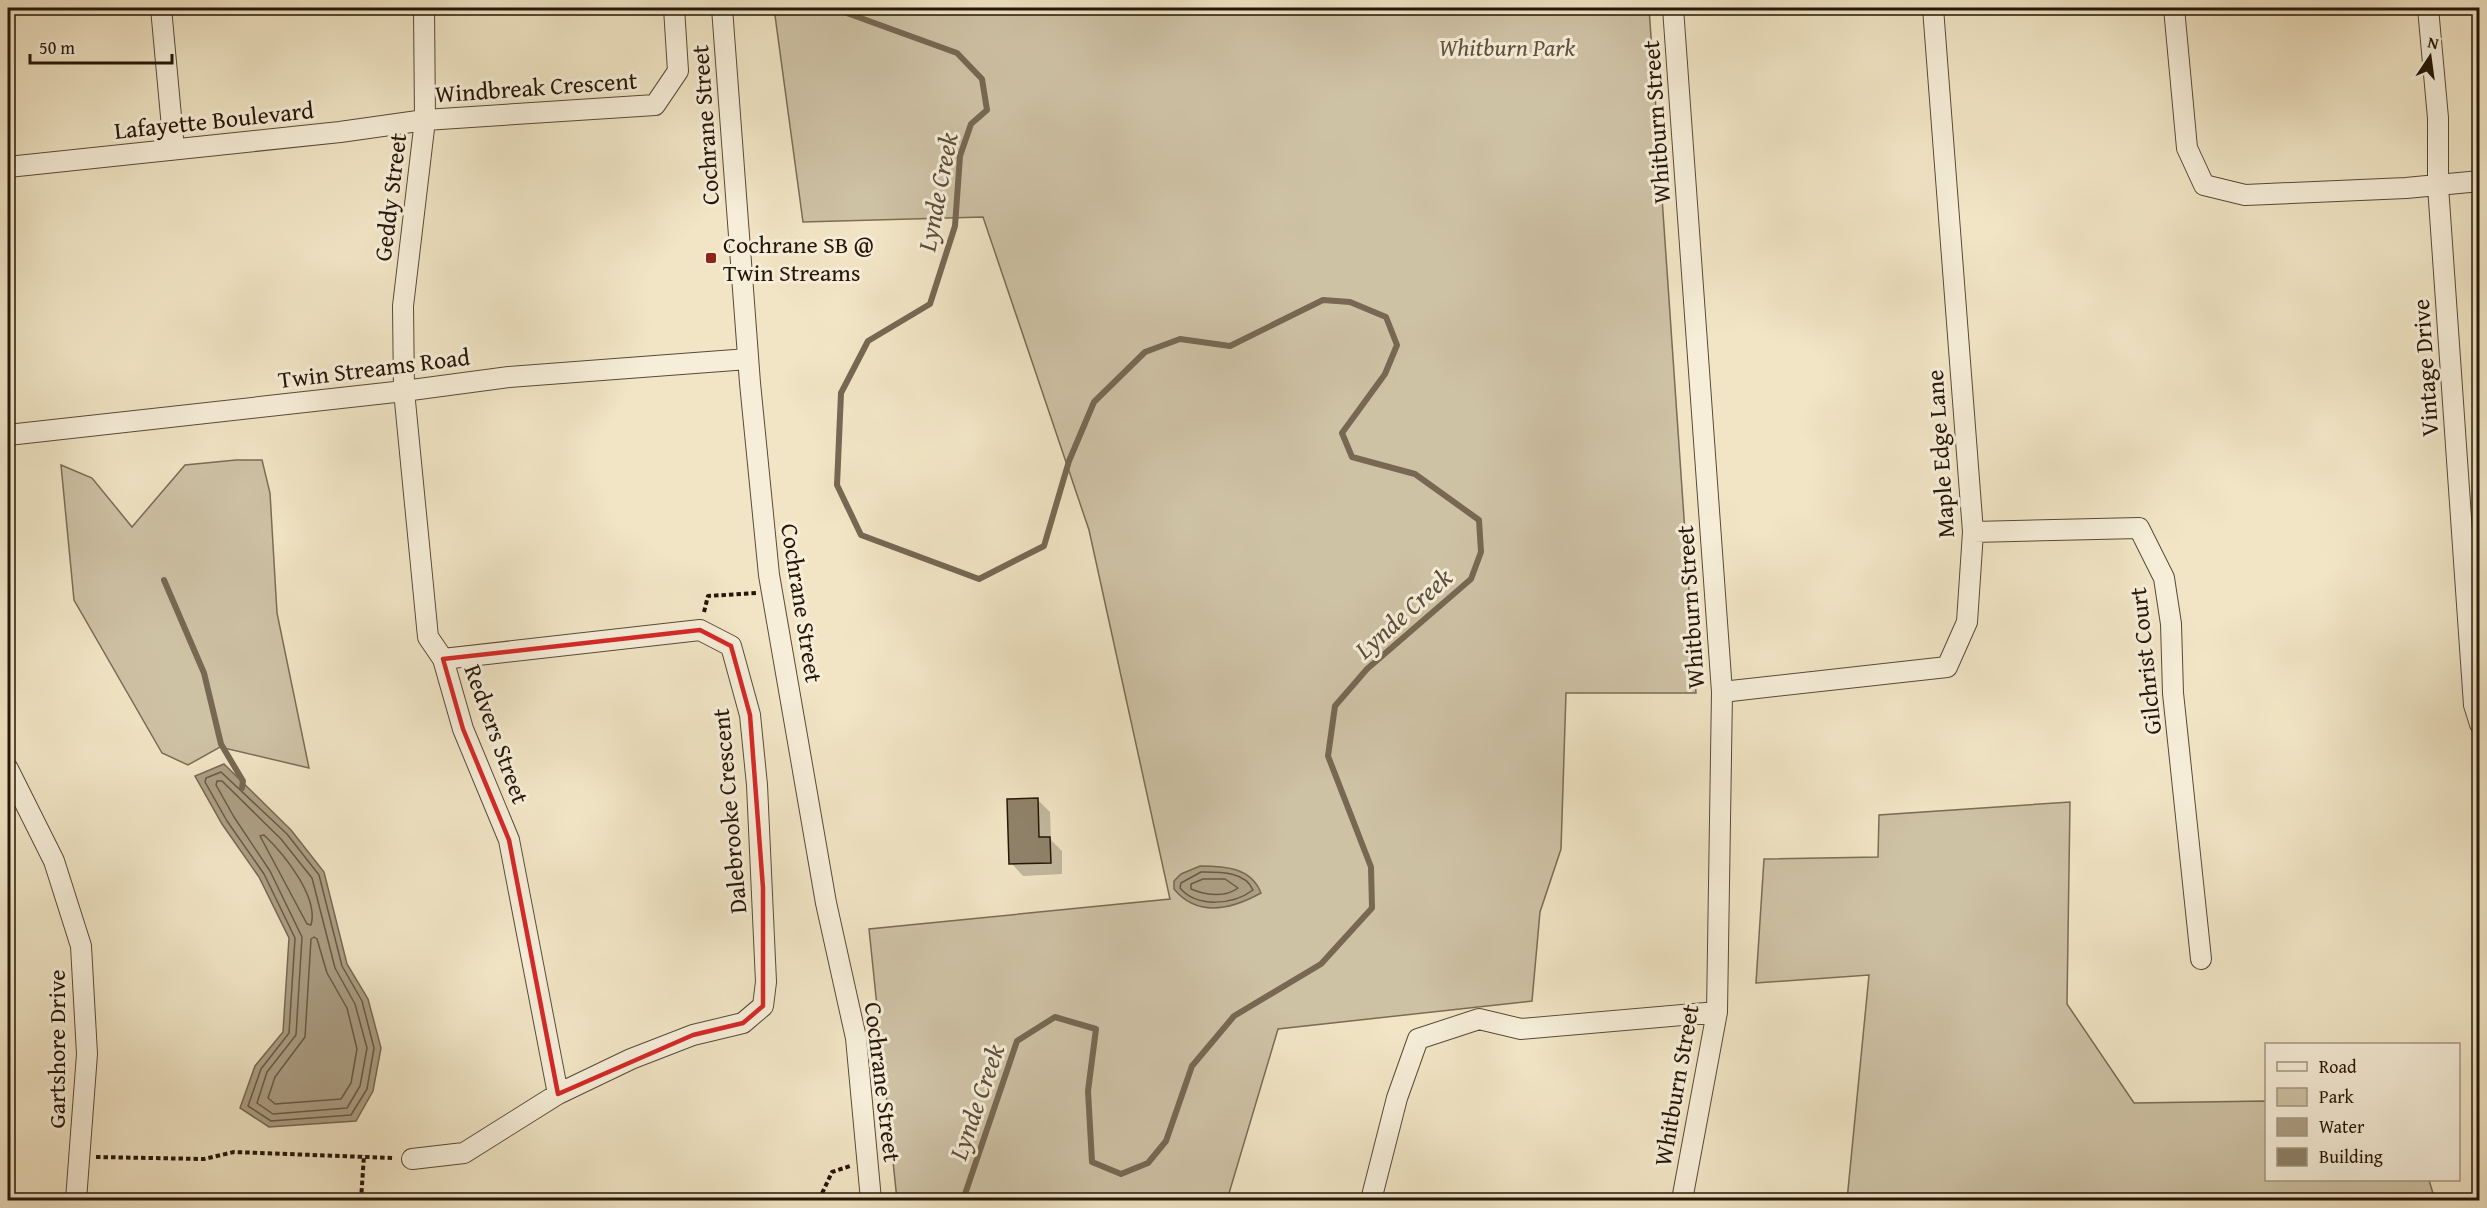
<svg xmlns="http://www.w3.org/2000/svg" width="2487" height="1208" font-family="'Gentium Book Plus',serif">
<rect width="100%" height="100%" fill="#f1e5c5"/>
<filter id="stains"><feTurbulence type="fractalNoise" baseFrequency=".00333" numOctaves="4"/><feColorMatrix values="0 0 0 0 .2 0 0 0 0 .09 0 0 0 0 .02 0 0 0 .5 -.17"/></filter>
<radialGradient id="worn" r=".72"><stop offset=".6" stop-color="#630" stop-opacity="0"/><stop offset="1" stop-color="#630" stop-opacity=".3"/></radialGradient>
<path fill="#cec2a5" stroke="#7a6c56" stroke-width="1.5" d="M 774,8 L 1649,8 L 1696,693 L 1566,693 L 1561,849 L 1540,912 L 1532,1001 L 1278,1029 L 1227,1200 L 897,1200 L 869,929 L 1170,899 L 1089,530 L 983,217 L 803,222 Z
M 236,460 L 262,460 L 270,493 L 277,613 L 309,768 L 220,747 L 188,765 L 162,753 L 74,600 L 61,465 L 92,478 L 132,527 L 185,465 Z
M 2070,802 L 2067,1004 L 2134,1103 L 2266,1101 L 2266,1180 L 2429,1180 L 2435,1200 L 1847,1200 L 1869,975 L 1756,983 L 1764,859 L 1878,857 L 1879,815 Z"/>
<path fill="#ac9f85" stroke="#766853" stroke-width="1.5" d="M 224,764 L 291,830 L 324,872 L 347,964 L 368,999 L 381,1048 L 373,1091 L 356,1121 L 269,1127 L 240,1108 L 255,1066 L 283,1032 L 289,938 L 259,877 L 222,824 L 195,776 Z
M 1200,866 C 1224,866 1251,867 1261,893 C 1232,909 1198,918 1174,889 L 1174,881 L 1181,874 Z"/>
<path fill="#0003" d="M 1037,799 L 1050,812 L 1051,840 L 1062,851 L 1062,874 L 1023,876 L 1011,863 Z"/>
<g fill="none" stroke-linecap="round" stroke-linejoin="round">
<path stroke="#685a46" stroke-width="1.5" d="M 221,772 L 287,834 L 319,875 L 342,966 L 362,1001 L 374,1048 L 367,1089 L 351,1115 L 271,1121 L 248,1106 L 261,1069 L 289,1033 L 295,938 L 264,874 L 227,821 L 205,782 L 206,778 Z
M 217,781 L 222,781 L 281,839 L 312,878 L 335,968 L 355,1004 L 367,1048 L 360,1086 L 347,1108 L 273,1114 L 257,1103 L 267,1072 L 296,1035 L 302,937 L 270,871 L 234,817 L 216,785 Z
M 260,836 L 264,835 C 284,854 319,897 311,925 L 307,924 Z
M 1201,872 C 1219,872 1245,871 1253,890 C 1233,905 1197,908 1180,888 L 1181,883 Z
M 1203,879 L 1225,879 L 1238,888 C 1225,898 1205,895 1191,889 L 1191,884 Z
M 314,937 L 317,939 L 327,973 L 347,1008 L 357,1049 L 351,1083 L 341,1099 L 275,1104 L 268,1098 L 275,1077 L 305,1037 L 311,939 Z"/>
<path stroke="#766853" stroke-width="6" d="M 833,8 L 957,53 L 982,79 L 987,110 L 971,124 L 960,156 L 955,226 L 930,304 L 868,341 L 841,393 L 837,485 L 861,535 L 979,579 L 1044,546 L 1069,461 L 1094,402 L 1145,352 L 1180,339 L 1230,346 L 1323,300 L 1350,302 L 1386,317 L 1397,345 L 1385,374 L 1342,433 L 1352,457 L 1415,474 L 1479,520 L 1481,552 L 1471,579 L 1367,669 L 1335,706 L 1328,756 L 1371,867 L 1372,908 L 1321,964 L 1234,1016 L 1192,1066 L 1166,1141 L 1148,1163 L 1121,1174 L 1092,1162 L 1088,1091 L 1096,1029 L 1055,1017 L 1017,1041 L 963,1200
M 164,580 L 204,673 L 221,744 L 243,781 L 242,788"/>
</g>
<path fill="#8f826a" stroke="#251608" stroke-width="1.5" d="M 1038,798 L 1039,837 L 1050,837 L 1051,863 L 1009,864 L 1007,799 Z"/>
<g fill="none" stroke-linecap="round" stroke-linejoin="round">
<g stroke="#584a37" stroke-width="22">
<path id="minor" d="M 161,8 L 174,149
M 424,8 L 425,120 L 403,306 L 404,391 L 428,637 L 443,659 L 463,729 L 509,840 L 558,1094
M 722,8 L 750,383 L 769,575 L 826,903 L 856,1038 L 871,1200
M 1673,8 L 1722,692 L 1717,1012 L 1682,1200
M 2174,8 L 2187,148 L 2204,185 L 2245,195 L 2406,188 L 2480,181
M 2428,8 L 2438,118 L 2438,186 L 2474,705 L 2480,724
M 8,167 L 340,132 L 425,120 L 655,105 L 678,71 L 674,8
M 8,435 L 404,391 L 509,377 L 748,359
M 1973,532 L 2139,528 L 2164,578 L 2171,624 L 2173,693 L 2201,959
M 1722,692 L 1947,667 L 1967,622 L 1973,532 L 1933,8
M 8,769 L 54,861 L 81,946 L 87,1054 L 76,1200
M 412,1159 L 464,1153 L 558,1094 L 631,1059 L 693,1035 L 743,1023 L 763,1006 L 766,982 L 757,785 L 750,715 L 731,646 L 700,630 L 443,659
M 1371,1200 L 1397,1098 L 1418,1039 L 1479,1019 L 1521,1029 L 1717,1012"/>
</g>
<path stroke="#251608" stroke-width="4" stroke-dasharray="4.5 3" stroke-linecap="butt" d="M 704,612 L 708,596 L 756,593
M 96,1157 L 204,1159 L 234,1152 L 393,1158
M 361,1200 L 364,1155
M 819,1200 L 832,1172 L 850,1166"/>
<use href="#minor" stroke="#f6eed9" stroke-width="20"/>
</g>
<path fill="none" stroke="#d62828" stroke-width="4.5" stroke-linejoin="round" d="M 700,630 L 731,646 L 750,715 L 763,888 L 763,1006 L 743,1023 L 693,1035 L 558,1094 L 509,840 L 463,729 L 443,659 Z"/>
<rect fill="#8f2418" stroke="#f6eed9" stroke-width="2" x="705" y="252" width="12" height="12" rx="3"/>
<g text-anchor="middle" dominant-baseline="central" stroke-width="6" stroke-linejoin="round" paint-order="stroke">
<g font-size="24" font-style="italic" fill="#60523f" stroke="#f6eed9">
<text x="1507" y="47">Whitburn Park</text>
</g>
<g font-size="24" fill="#251608" stroke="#f6eed9">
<text transform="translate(536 87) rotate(-4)">Windbreak Crescent</text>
<text transform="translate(214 120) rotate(-6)">Lafayette Boulevard</text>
<text transform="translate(1656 122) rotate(-94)">Whitburn Street</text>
<text transform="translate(705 125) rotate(-94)">Cochrane Street</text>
<text transform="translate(390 197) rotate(-83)">Geddy Street</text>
<text transform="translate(374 368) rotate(-7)">Twin Streams Road</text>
<text transform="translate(2425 368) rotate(-94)">Vintage Drive</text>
<text transform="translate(1940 454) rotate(-94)">Maple Edge Lane</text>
<text transform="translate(802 603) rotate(81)">Cochrane Street</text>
<text transform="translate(1690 607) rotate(-94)">Whitburn Street</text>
<text transform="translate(2145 661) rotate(-96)">Gilchrist Court</text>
<text transform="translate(497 734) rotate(70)">Redvers Street</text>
<text transform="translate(729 811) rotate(-95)">Dalebrooke Crescent</text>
<text transform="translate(56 1049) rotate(-90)">Gartshore Drive</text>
<text transform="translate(883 1082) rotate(83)">Cochrane Street</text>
<text transform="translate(1676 1085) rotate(-80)">Whitburn Street</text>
</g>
<g font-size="24" fill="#251608" stroke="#f6eed9" text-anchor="start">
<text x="723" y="244">Cochrane SB @<tspan x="723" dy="28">Twin Streams</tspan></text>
</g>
<g font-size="26" font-style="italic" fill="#5b4d3a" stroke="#f6eed9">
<text transform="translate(937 192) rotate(-79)">Lynde Creek</text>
<text transform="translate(1403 613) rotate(-42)">Lynde Creek</text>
<text transform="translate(976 1102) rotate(-71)">Lynde Creek</text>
</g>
</g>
<rect width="2487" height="1208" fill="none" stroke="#f1e5c5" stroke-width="30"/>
<rect x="9" y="9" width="2469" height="1190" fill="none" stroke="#251608" stroke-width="3"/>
<rect x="15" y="15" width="2457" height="1178" fill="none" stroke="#251608" stroke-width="1.5"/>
<rect x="2265" y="1043" width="195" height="138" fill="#f6eed9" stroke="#a29885" stroke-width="1.5"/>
<rect x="2277" y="1062" width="30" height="9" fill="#f6eed9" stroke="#a29885" stroke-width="1.5"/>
<text x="2319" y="1073" font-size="18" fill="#251608">Road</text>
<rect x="2277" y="1088" width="30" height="18" fill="#cec2a5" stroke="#a29885" stroke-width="1.5"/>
<text x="2319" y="1103" font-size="18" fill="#251608">Park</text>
<rect x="2277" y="1118" width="30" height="18" fill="#ac9f85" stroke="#a29885" stroke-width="1.5"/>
<text x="2319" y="1133" font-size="18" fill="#251608">Water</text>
<rect x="2277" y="1148" width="30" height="18" fill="#8f826a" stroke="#a29885" stroke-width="1.5"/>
<text x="2319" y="1163" font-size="18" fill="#251608">Building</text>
<g transform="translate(2430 57) rotate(13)" stroke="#f6eed9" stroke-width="4.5" paint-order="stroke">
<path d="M0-4.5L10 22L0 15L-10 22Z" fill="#251608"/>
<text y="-9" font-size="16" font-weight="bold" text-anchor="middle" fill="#251608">N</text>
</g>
<path d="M30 54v9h142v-9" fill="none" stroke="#251608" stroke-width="3"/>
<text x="39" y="54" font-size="18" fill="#251608" stroke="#f6eed9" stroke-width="4.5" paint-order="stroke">50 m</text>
<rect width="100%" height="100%" filter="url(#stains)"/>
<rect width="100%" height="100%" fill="url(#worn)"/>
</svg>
